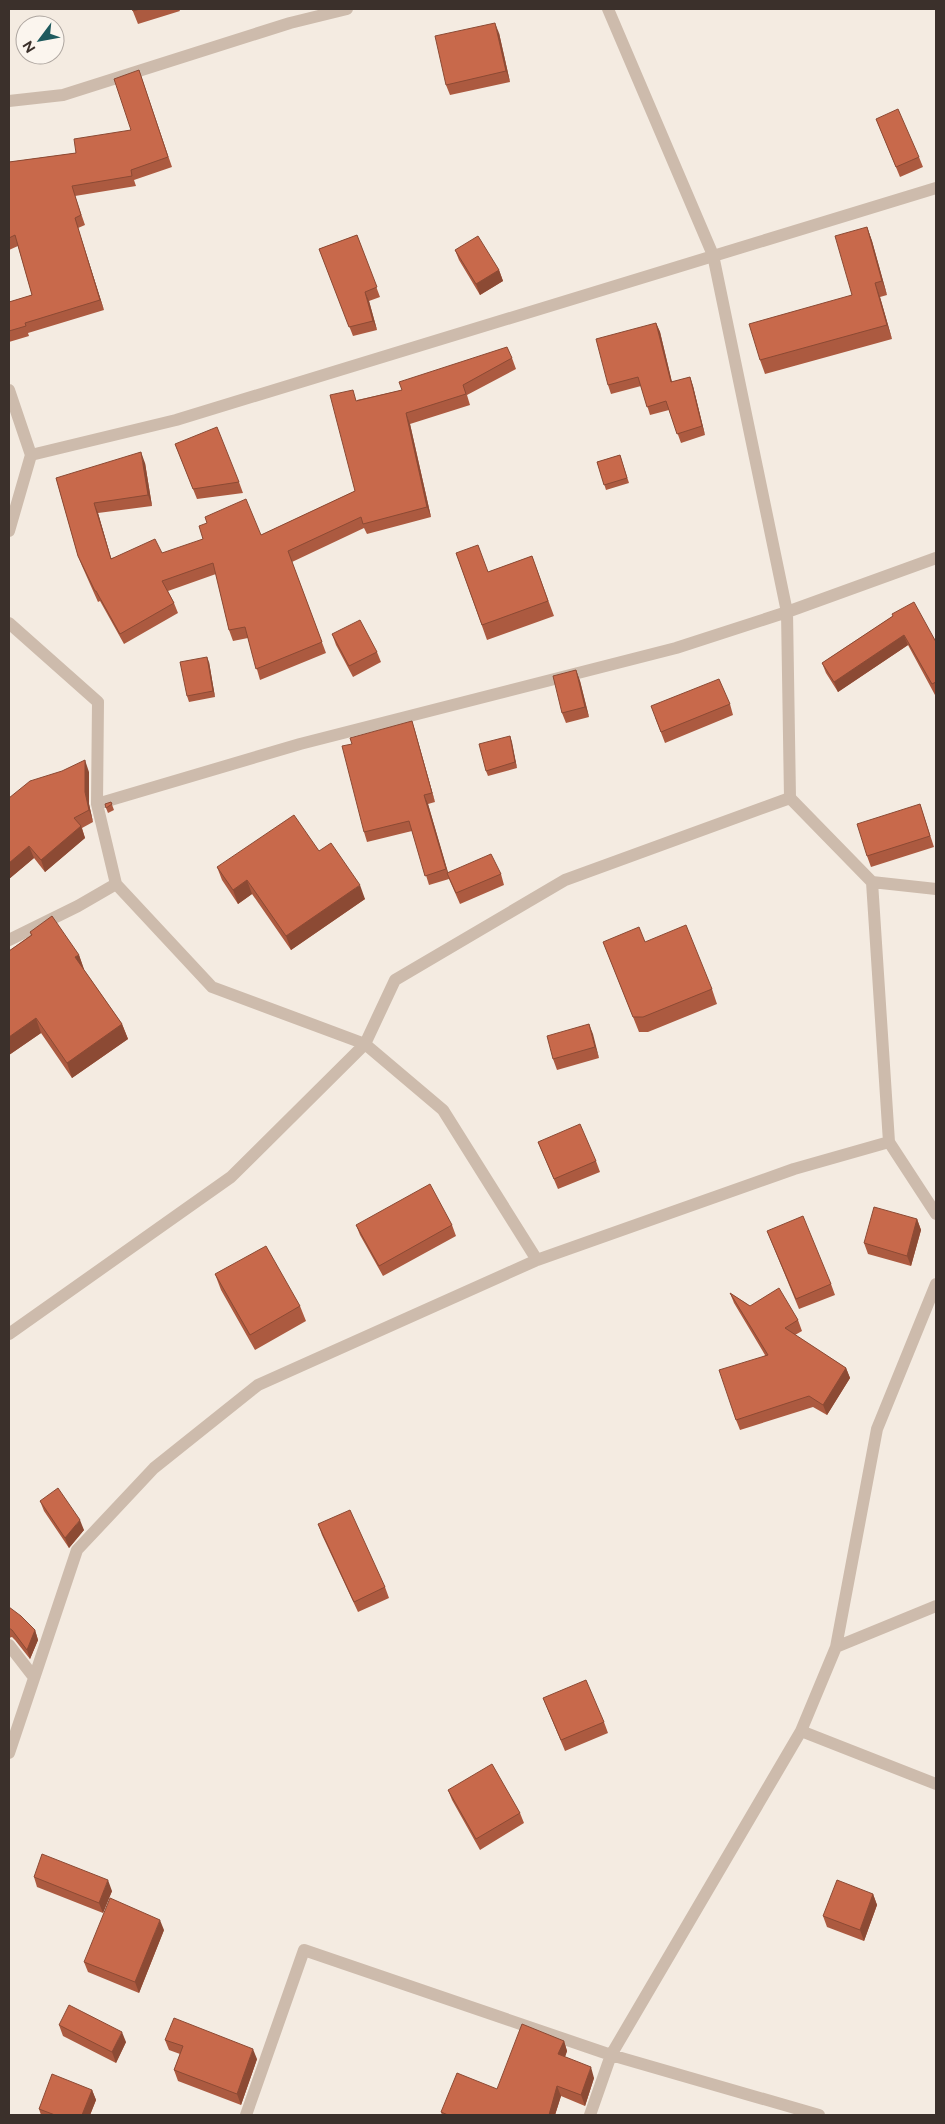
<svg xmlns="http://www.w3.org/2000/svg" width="945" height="2124" font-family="Raleway,sans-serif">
<rect width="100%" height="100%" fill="#f4ebe1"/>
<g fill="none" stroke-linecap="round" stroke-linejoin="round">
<path stroke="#cdbbac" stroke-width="12" d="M 608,9 L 713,255 L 787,612 L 790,798 L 872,882 L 936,889
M 9,101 L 63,95 L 290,23 L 347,9
M 9,390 L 31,455 L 9,531
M 31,455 L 176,420 L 936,188
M 9,623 L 98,702 L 97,804 L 116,884 L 212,987 L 365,1044 L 443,1110 L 537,1260 L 794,1169 L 889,1142 L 936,1214
M 97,804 L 300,744 L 676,648 L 787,612 L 936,558
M 872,882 L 889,1142
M 9,940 L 78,906 L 116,884
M 9,1334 L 231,1177 L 365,1044 L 395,980 L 565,880 L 790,798
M 9,1645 L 33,1676
M 836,1647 L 936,1606
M 801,1731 L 936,1784
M 9,1753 L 77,1550 L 154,1468 L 258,1385 L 537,1260
M 246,2115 L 304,1950 L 611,2055 L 819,2115
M 590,2115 L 611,2055 L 801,1731 L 836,1647 L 877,1429 L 936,1284"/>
</g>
<path fill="#ac5a40" d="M 132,9 L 179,9 L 180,11 L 138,24 Z
M 499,33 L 510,82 L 450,95 L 446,85 Z
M 139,70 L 172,167 L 134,180 L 136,186 L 75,196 L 85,225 L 78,228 L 104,310 L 28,333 L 29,336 L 9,342 L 9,302 L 32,295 L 18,246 L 9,250 L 9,162 L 76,153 L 131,130 Z
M 876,119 L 919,157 L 923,167 L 900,177 Z
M 867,227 L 872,241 L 887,295 L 880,297 L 892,339 L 765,374 L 760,360 L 852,295 Z
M 357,235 L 380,297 L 369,301 L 377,330 L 353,336 L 319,249 Z
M 455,250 L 499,270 L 503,281 L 480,295 L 459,260 Z
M 656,323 L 660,332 L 672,382 L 690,377 L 693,386 L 705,435 L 681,443 L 669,410 L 650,415 L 641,386 L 611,394 L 608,385 Z
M 512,358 L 516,369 L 467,395 L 470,405 L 410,424 L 431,517 L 367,534 L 364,528 L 292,562 L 326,653 L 260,680 L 248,638 L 233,641 L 229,630 L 216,574 L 168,591 L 174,603 L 178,613 L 124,644 L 100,601 L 98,602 L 82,566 L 78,556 L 56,478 L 145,463 L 152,506 L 98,513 L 111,558 L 162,553 L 261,535 L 355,491 L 357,400 L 402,390 Z
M 175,444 L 239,482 L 243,493 L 197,499 Z
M 620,455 L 629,483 L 606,490 L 597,462 Z
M 456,553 L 488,572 L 532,556 L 554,616 L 487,640 Z
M 893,616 L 936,642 L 936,694 L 935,695 L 908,645 L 838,692 L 826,673 L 822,663 Z
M 332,634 L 377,652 L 381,662 L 353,677 L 336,645 Z
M 209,662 L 215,697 L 189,702 L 187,696 Z
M 576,670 L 580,681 L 589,717 L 566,723 L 562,713 Z
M 730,704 L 733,715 L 665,743 L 655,717 Z
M 412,721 L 415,731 L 435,802 L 428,804 L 448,873 L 501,874 L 504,885 L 460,904 L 449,879 L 429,885 L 412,831 L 367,842 L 364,832 Z
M 510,736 L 517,768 L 488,776 L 486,771 Z
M 89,772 L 89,804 L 93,822 L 82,828 L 85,838 L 45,872 L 34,858 L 9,879 L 9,798 Z
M 111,802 L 114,810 L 108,813 L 106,808 Z
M 920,804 L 934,847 L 871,867 L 867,856 Z
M 319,851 L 365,899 L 291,950 L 252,894 L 238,904 L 222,880 L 217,867 Z
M 30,932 L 79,955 L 84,970 L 122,1024 L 128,1039 L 72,1078 L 41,1033 L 9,1055 L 9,951 L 31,935 Z
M 603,942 L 645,942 L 712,989 L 717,1004 L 648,1032 L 639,1032 Z
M 589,1024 L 599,1058 L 557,1070 L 553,1059 Z
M 538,1142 L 596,1161 L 600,1172 L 558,1189 Z
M 917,1219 L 921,1230 L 911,1266 L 868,1254 L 864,1243 Z
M 356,1225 L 452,1225 L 456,1236 L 383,1276 L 360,1235 Z
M 767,1231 L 831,1284 L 835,1295 L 799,1309 Z
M 215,1274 L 300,1306 L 306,1321 L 255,1350 L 221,1290 Z
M 730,1293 L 750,1306 L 798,1320 L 802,1331 L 795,1335 L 846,1368 L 850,1378 L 827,1415 L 813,1407 L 740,1430 L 736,1420 L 765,1355 L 734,1303 Z
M 40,1501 L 84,1530 L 69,1548 L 44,1511 Z
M 318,1524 L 385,1587 L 389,1598 L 358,1612 L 322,1535 Z
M 9,1607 L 35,1630 L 38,1640 L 30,1659 L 15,1640 L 12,1637 L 9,1638 Z
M 543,1698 L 604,1722 L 608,1733 L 565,1751 Z
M 448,1790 L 520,1813 L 524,1823 L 480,1850 L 452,1800 Z
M 34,1877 L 112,1891 L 103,1913 L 37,1887 Z
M 873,1894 L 877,1905 L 864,1941 L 827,1927 L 823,1916 Z
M 164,1930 L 139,1993 L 88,1972 L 84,1962 Z
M 59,2025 L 126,2042 L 116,2063 L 63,2036 Z
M 165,2040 L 257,2059 L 241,2105 L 178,2081 L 174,2070 L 180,2054 L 169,2050 Z
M 564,2041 L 567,2051 L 565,2057 L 594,2078 L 585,2106 L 561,2096 L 555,2115 L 442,2115 L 441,2112 L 497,2089 Z
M 92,2090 L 96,2100 L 90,2115 L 41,2115 L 39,2109 Z"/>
<path fill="#8c4a34" d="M 495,23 L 499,33 L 510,82 L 506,71 Z
M 75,218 L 78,228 L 104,310 L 100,300 Z
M 867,227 L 872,241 L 887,295 L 882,281 Z
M 499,270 L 503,281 L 480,295 L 476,284 Z
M 875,283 L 880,297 L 892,339 L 887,325 Z
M 365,292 L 369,301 L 377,330 L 373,321 Z
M 656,323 L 660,332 L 674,391 L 671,382 Z
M 690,377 L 693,386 L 705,435 L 702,426 Z
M 406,413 L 410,424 L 431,517 L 427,507 Z
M 141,452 L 145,463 L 152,506 L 148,495 Z
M 94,503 L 98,513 L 114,569 L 111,559 Z
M 904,635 L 908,645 L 838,692 L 834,682 Z
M 207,657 L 209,662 L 215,697 L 213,691 Z
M 576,670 L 580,681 L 589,717 L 585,707 Z
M 412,721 L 415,731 L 435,802 L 432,793 Z
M 510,736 L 512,742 L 517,768 L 515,762 Z
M 85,760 L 89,772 L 89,804 L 93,822 L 89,810 L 85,792 Z
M 424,795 L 428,804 L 450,879 L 446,869 Z
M 81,826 L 85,838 L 45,872 L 41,860 Z
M 29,846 L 34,858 L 9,879 L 9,863 Z
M 247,880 L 252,894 L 238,904 L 233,890 Z
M 360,885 L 365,899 L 291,950 L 286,936 Z
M 79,955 L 84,969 L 80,972 L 75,957 Z
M 36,1018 L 41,1033 L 9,1055 L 9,1037 Z
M 122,1024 L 128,1039 L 72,1078 L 67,1063 Z
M 589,1024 L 593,1034 L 599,1058 L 595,1047 Z
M 917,1219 L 921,1230 L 911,1266 L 907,1256 Z
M 846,1368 L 850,1378 L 827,1415 L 823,1405 Z
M 80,1520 L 84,1530 L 69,1548 L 65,1538 Z
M 35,1630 L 38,1640 L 30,1659 L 27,1650 Z
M 108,1880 L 112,1891 L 103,1913 L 99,1903 Z
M 873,1894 L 877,1905 L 864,1941 L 860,1930 Z
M 160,1920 L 164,1930 L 139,1993 L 135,1982 Z
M 122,2032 L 126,2042 L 116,2063 L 112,2052 Z
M 564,2041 L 567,2051 L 562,2065 L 558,2054 Z
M 253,2049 L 257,2059 L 241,2105 L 237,2094 Z
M 591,2067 L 594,2078 L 585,2106 L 581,2095 Z
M 557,2086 L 561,2096 L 555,2115 L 549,2115 Z
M 92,2090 L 96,2100 L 90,2115 L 82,2115 Z"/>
<path fill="#c8694b" stroke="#8c4a34" d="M 132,9 L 140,9 L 133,11 Z
M 495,23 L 506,71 L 446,85 L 435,36 Z
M 139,70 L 168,157 L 131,170 L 132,176 L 72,186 L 81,215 L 75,218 L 100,300 L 25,323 L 26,326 L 9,331 L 9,302 L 32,295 L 15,235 L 9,238 L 9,162 L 76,153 L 74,139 L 131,130 L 114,79 Z
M 898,109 L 919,157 L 896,167 L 876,119 Z
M 867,227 L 882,281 L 875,283 L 887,325 L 760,360 L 749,324 L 852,295 L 835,236 Z
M 357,235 L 377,287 L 365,292 L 373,321 L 349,327 L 319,249 Z
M 478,236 L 499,270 L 476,284 L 455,250 Z
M 656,323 L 671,382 L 690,377 L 702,426 L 677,434 L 666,401 L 647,407 L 638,377 L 608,385 L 596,339 Z
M 507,347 L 512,358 L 463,385 L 466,394 L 406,413 L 427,507 L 363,524 L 361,517 L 288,551 L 322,642 L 256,669 L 245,627 L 229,630 L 213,563 L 162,581 L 174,603 L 120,634 L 96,591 L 95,591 L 78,556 L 56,478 L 141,452 L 148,495 L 94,503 L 111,559 L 155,539 L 162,553 L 203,539 L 199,526 L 207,523 L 205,517 L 246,499 L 261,535 L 355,491 L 330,395 L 353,390 L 356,401 L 402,390 L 399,382 Z
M 217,427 L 239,482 L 193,489 L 175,444 Z
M 620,455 L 627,478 L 604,485 L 597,462 Z
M 478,545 L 488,572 L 532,556 L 548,601 L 482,625 L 456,553 Z
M 914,602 L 936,642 L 936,682 L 932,684 L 904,635 L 834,682 L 822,663 L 893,616 L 892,614 Z
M 360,620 L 377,652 L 349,666 L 332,634 Z
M 207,657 L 213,691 L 187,696 L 180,662 Z
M 576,670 L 585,707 L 562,713 L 553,676 Z
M 719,679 L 730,704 L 661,732 L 651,706 Z
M 412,721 L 432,793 L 424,795 L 446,869 L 425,876 L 409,821 L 364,832 L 342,746 L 352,744 L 350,738 Z
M 510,736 L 515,762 L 486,771 L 479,744 Z
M 85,760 L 85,792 L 89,810 L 74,818 L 81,826 L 41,860 L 29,846 L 9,863 L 9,798 L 30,781 L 62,771 Z
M 111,802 L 112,804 L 106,808 L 105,804 Z
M 920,804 L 930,836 L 867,856 L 857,824 Z
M 294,815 L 319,851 L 331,843 L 360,885 L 286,936 L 247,880 L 233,890 L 217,867 Z
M 491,854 L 501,874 L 456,893 L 447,873 Z
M 52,916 L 79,955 L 75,957 L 122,1024 L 67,1063 L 36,1018 L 9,1037 L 9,951 L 32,935 L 30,932 Z
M 686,925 L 712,989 L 643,1017 L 633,1017 L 603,942 L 639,927 L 645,942 Z
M 589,1024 L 595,1047 L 553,1059 L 547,1036 Z
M 580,1124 L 596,1161 L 554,1179 L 538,1142 Z
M 430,1184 L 452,1225 L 379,1266 L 356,1225 Z
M 874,1207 L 917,1219 L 907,1256 L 864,1243 Z
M 803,1216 L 831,1284 L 796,1299 L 767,1231 Z
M 266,1246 L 300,1306 L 250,1335 L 215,1274 Z
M 779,1288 L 798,1320 L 785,1328 L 846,1368 L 823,1405 L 809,1396 L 736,1420 L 719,1370 L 768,1355 L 730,1293 L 750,1306 Z
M 58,1488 L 80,1520 L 65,1538 L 40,1501 Z
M 350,1510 L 385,1587 L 354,1602 L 318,1524 Z
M 9,1607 L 21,1616 L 35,1630 L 27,1650 L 12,1630 L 9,1628 Z
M 586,1680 L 604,1722 L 561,1740 L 543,1698 Z
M 492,1764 L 520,1813 L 476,1839 L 448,1790 Z
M 42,1854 L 108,1880 L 99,1903 L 34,1877 Z
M 837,1880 L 873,1894 L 860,1930 L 823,1916 Z
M 110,1898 L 160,1920 L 135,1982 L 84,1962 Z
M 69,2005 L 122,2032 L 112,2052 L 59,2025 Z
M 174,2018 L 253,2049 L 237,2094 L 174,2070 L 183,2046 L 165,2040 Z
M 522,2024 L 564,2041 L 558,2054 L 591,2067 L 581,2095 L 557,2086 L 549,2115 L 448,2115 L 441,2112 L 457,2073 L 497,2089 Z
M 52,2074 L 92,2090 L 82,2115 L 55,2115 L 39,2109 Z"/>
<rect width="945" height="2124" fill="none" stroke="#3b302b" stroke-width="20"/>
<g transform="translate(40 40) rotate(238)"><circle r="24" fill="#fbf5ee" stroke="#aea6a0"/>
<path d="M0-4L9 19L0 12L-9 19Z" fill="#1f5a5e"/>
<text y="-8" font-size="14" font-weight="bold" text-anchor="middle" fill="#3b302b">N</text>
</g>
</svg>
